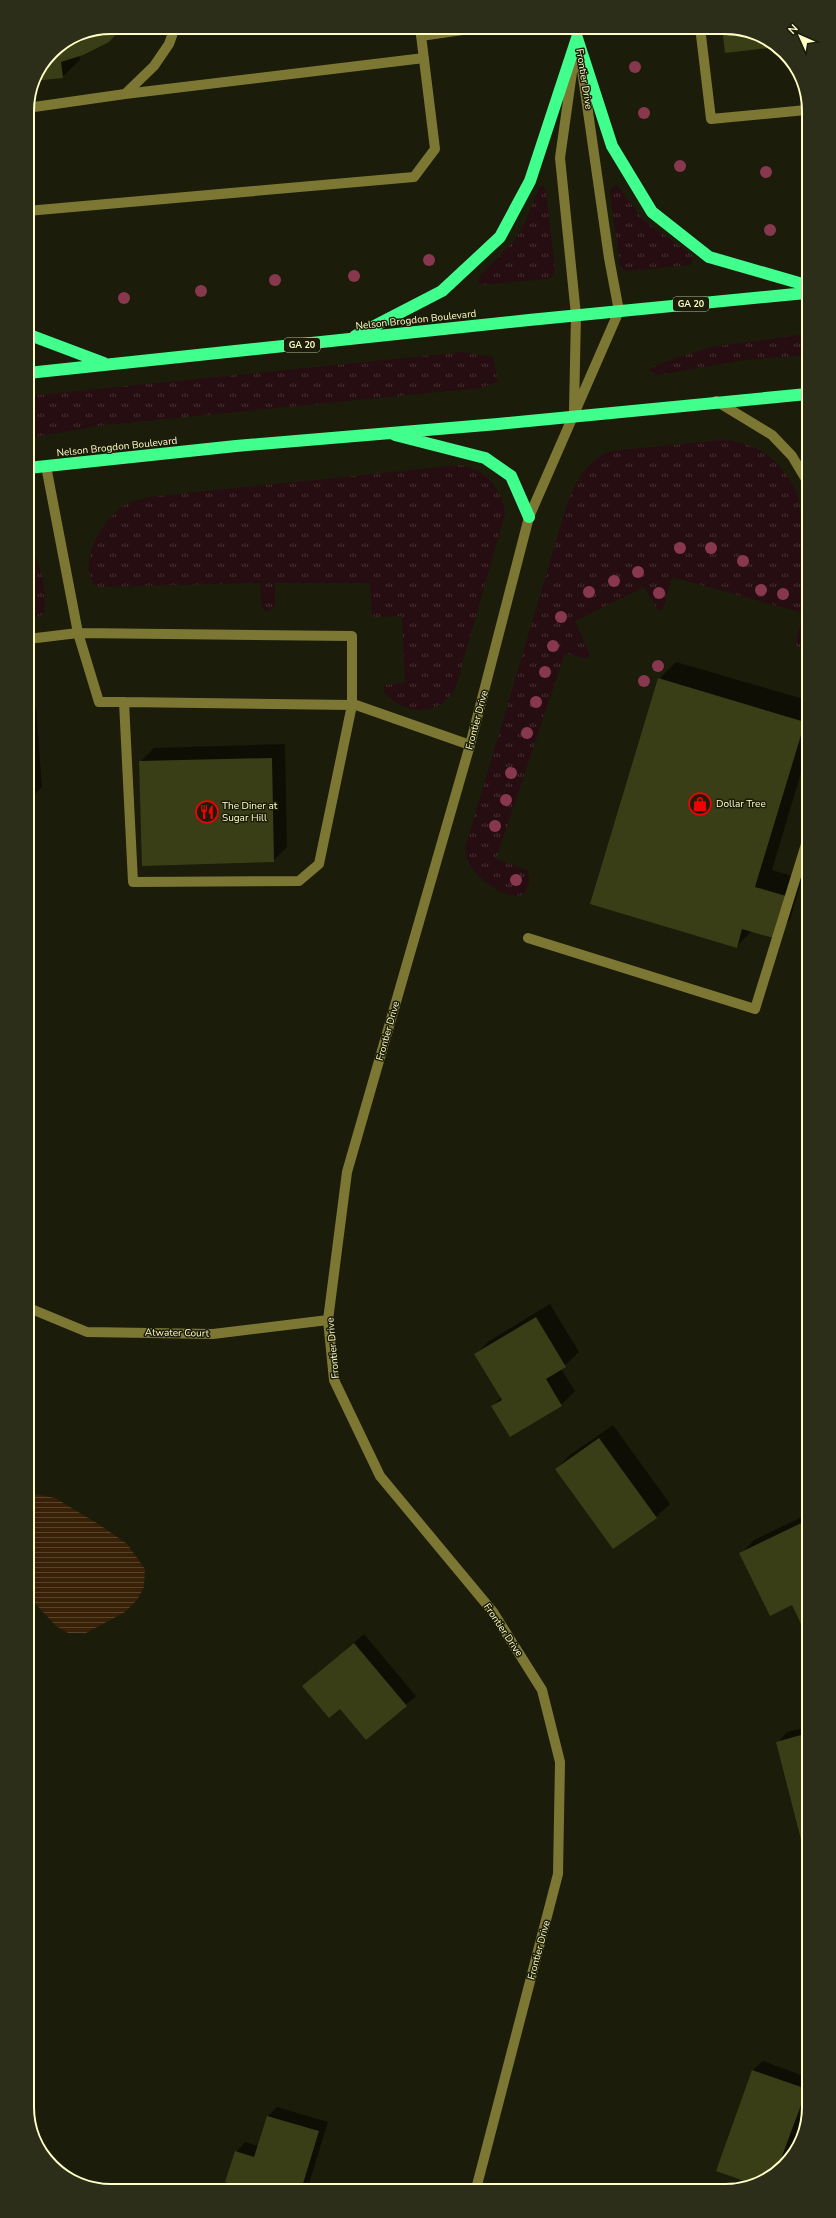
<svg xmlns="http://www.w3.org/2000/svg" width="836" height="2218" font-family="'Nunito Sans',sans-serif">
<defs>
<pattern id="grass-tufts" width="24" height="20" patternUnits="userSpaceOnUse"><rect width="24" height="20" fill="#260d11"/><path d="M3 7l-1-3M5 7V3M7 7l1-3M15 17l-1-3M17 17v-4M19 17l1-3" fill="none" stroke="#473132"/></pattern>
<pattern id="water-rules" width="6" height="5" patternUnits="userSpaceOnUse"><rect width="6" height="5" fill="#392107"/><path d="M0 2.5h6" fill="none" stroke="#57422a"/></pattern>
</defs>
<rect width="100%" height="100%" fill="#1b1c0a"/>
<path fill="url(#grass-tufts)" d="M 540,186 L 544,187 L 546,191 L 555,271 L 552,277 L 548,279 L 480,285 L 478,281 L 480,276 L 514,241 L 524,224 Z
M 618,186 L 643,220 L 692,255 L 692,263 L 690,265 L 626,271 L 620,266 L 610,191 L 613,187 Z
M 806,334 L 806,355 L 744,360 L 658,375 L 649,370 L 661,363 L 711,347 Z
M 463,352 L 493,357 L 498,382 L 480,388 L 104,425 L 28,438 L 28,396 Z
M 723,440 C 757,442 784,462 797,494 C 801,503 800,517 801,527 C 806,568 807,608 807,649 L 801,650 L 795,645 L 803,613 L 672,577 L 663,610 L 658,610 L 644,587 L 575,621 L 590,655 L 587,659 L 565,653 L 496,859 L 527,870 C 531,881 529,886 523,895 C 501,901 461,869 466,845 L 567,504 C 578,478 584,464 610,451 Z
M 460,465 C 486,470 502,488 505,514 L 456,686 C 441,718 406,716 384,692 L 384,685 L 405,683 L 402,616 L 375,617 L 372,615 L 370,583 L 275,583 L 275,606 L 268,611 L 264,610 L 261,604 L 260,583 L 97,587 C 75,567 101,523 120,508 C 127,502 139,500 149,497 Z
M 28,544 C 40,559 49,595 43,614 L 38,617 L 28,618 Z"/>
<path fill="url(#water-rules)" d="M 29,1493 L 55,1498 L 100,1525 L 127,1544 L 145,1569 L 144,1587 L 137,1600 L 125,1612 L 86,1633 L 68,1633 L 56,1626 L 29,1597 Z"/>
<path fill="#0007" d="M 111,27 L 123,27 L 79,55 L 80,60 L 62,77 L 33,80 L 52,51 L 79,33 Z
M 676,662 L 807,700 L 807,753 L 772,870 L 802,879 L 790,920 L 773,937 L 752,931 L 737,946 L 659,679 Z
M 36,708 L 42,787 L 28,801 L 28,709 Z
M 285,744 L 287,847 L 273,861 L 140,762 L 154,748 Z
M 550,1304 L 579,1352 L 561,1369 L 575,1391 L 561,1405 L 493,1406 L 501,1397 L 476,1354 L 489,1341 Z
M 613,1425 L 670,1504 L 656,1517 L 556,1469 L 570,1455 Z
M 808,1514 L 808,1519 L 756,1545 L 756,1547 L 808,1521 L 808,1622 L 803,1625 L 793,1604 L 741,1554 L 754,1540 Z
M 364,1634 L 416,1696 L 366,1739 L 340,1707 L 303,1686 Z
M 808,1727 L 809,1858 L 778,1742 L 787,1732 Z
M 763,2061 L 809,2078 L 809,2098 L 786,2162 L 754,2184 L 717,2170 L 753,2070 Z
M 277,2107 L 328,2122 L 307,2190 L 244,2190 L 245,2187 L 236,2152 L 245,2142 L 258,2146 L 268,2116 Z"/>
<path fill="#3a3e16" d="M 111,27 L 123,27 L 109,42 L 83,55 L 61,62 L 63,78 L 33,81 L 52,51 L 79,33 Z
M 722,27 L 731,27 L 776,44 L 778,47 L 725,53 Z
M 658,678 L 805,722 L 755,887 L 786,896 L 773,938 L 742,929 L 737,948 L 590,904 Z
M 272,758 L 274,862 L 142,866 L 139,761 Z
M 536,1317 L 566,1367 L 546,1379 L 562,1406 L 510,1437 L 491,1406 L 502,1400 L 474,1354 Z
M 599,1438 L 657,1518 L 613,1549 L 555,1469 Z
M 808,1520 L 808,1623 L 802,1626 L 792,1605 L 770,1616 L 739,1553 Z
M 354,1643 L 407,1706 L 366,1740 L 340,1709 L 329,1718 L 302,1686 Z
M 808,1733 L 809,1859 L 806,1859 L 776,1742 Z
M 752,2070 L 807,2089 L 778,2167 L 753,2184 L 716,2171 Z
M 267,2116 L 319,2131 L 301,2190 L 243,2190 L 244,2188 L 225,2182 L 235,2151 L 254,2157 Z"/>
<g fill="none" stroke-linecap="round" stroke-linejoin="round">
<path stroke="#7d7734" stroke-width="10" d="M 576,27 L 578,46
M 700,27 L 711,119 L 806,110
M 421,36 L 483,27
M 574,58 L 560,158 L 576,315 L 574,410
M 125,94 L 424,58
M 27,108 L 125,94 L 154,66 L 169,44 L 175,27
M 27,211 L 414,177 L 435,149 L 420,27
M 716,401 L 772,435 L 792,456 L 807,481
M 28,639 L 78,633 L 46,466
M 124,702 L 133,882 L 299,881 L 319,864 L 352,705 L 352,636 L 78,633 L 99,702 L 124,702 L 352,705 L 356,705 L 470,745
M 528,938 L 755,1009 L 807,841
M 29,1308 L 87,1332 L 213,1334 L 328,1320
M 476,2189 L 558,1874 L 560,1762 L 542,1690 L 493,1612 L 380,1476 L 334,1380 L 328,1320 L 347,1172 L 470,745 L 529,517 L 619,311 L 609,258 L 581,63"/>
<path stroke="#41ff8d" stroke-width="12" d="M 577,38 L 612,146 L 652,212 L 709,257 L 806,285
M 27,334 L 104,363
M 355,336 L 442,291 L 500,237 L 530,181 L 577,38
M 28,373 L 529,320 L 806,293
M 395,435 L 485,458 L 511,476 L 529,517
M 28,468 L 236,446 L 498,424 L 807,394"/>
</g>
<g fill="#88384e">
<circle cx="635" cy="67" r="6"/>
<circle cx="644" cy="113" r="6"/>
<circle cx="680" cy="166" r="6"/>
<circle cx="766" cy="172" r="6"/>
<circle cx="770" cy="230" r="6"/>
<circle cx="429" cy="260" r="6"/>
<circle cx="354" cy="276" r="6"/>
<circle cx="275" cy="280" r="6"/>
<circle cx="201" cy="291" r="6"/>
<circle cx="124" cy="298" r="6"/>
<circle cx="680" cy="548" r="6"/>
<circle cx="711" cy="548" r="6"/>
<circle cx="743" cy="561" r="6"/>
<circle cx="638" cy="572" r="6"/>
<circle cx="614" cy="581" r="6"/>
<circle cx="761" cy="590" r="6"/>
<circle cx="589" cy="592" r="6"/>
<circle cx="659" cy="593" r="6"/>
<circle cx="783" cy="594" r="6"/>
<circle cx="561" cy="617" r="6"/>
<circle cx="553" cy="646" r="6"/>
<circle cx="658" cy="666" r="6"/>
<circle cx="545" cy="672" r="6"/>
<circle cx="644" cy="681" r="6"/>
<circle cx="536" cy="702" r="6"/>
<circle cx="527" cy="733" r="6"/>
<circle cx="511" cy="773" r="6"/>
<circle cx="506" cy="800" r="6"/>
<circle cx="495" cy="826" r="6"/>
<circle cx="516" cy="880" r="6"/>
</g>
<defs>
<g id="shop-ring" transform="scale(1.15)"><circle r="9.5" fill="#1b1c0a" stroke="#f10004" stroke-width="1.5"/><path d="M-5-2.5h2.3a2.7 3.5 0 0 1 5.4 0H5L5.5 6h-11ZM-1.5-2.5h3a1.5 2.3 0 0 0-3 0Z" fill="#f10004"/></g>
<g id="restaurant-ring" transform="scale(1.15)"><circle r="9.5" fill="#1b1c0a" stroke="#f10004" stroke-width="1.5"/><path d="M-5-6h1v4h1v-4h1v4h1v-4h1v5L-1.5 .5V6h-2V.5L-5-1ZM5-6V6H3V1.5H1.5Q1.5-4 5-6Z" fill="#f10004"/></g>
</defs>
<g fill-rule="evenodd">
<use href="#shop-ring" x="700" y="804"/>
<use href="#restaurant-ring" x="207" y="812"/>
</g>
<g text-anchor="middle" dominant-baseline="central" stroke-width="3" stroke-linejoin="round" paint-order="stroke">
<g fill="#1b1c0a" stroke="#bbbb8e" stroke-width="1">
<rect x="673" y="297" width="36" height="14" rx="3"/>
<rect x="284" y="338" width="36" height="14" rx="3"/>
</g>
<g font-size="9" font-weight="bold" fill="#ffffc6">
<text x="691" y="304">GA 20</text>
<text x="302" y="345">GA 20</text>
</g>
<g font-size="10" fill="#ffffc6" stroke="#1b1c0a">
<text transform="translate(584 79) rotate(81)">Frontier Drive</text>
<text transform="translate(416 320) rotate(-6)">Nelson Brogdon Boulevard</text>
<text transform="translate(117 447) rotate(-6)">Nelson Brogdon Boulevard</text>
<text transform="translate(477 720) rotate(-75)">Frontier Drive</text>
<text transform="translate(388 1031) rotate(-74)">Frontier Drive</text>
<text transform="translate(177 1333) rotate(1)">Atwater Court</text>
<text transform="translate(333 1348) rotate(-95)">Frontier Drive</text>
<text transform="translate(503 1630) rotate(56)">Frontier Drive</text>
<text transform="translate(539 1950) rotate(-75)">Frontier Drive</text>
</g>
<g font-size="10" fill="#ffffc6" stroke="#1b1c0a" text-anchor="start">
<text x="716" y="804">Dollar Tree</text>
<text x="222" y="806">The Diner at<tspan x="222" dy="12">Sugar Hill</tspan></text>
</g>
</g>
<path d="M0 0H836V2218H0ZM111 34H725A77 77 0 0 1 802 111V2107A77 77 0 0 1 725 2184H111A77 77 0 0 1 34 2107V111A77 77 0 0 1 111 34Z" fill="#2d2e19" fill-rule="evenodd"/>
<path fill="none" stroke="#ffffc6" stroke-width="2" d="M111 34H725A77 77 0 0 1 802 111V2107A77 77 0 0 1 725 2184H111A77 77 0 0 1 34 2107V111A77 77 0 0 1 111 34Z"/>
<g transform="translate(800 36) rotate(315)" stroke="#1b1c0a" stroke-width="3" paint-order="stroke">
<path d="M0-3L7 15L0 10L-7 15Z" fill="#ffffc6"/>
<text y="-6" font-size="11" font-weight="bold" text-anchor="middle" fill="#ffffc6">N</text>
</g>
</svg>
